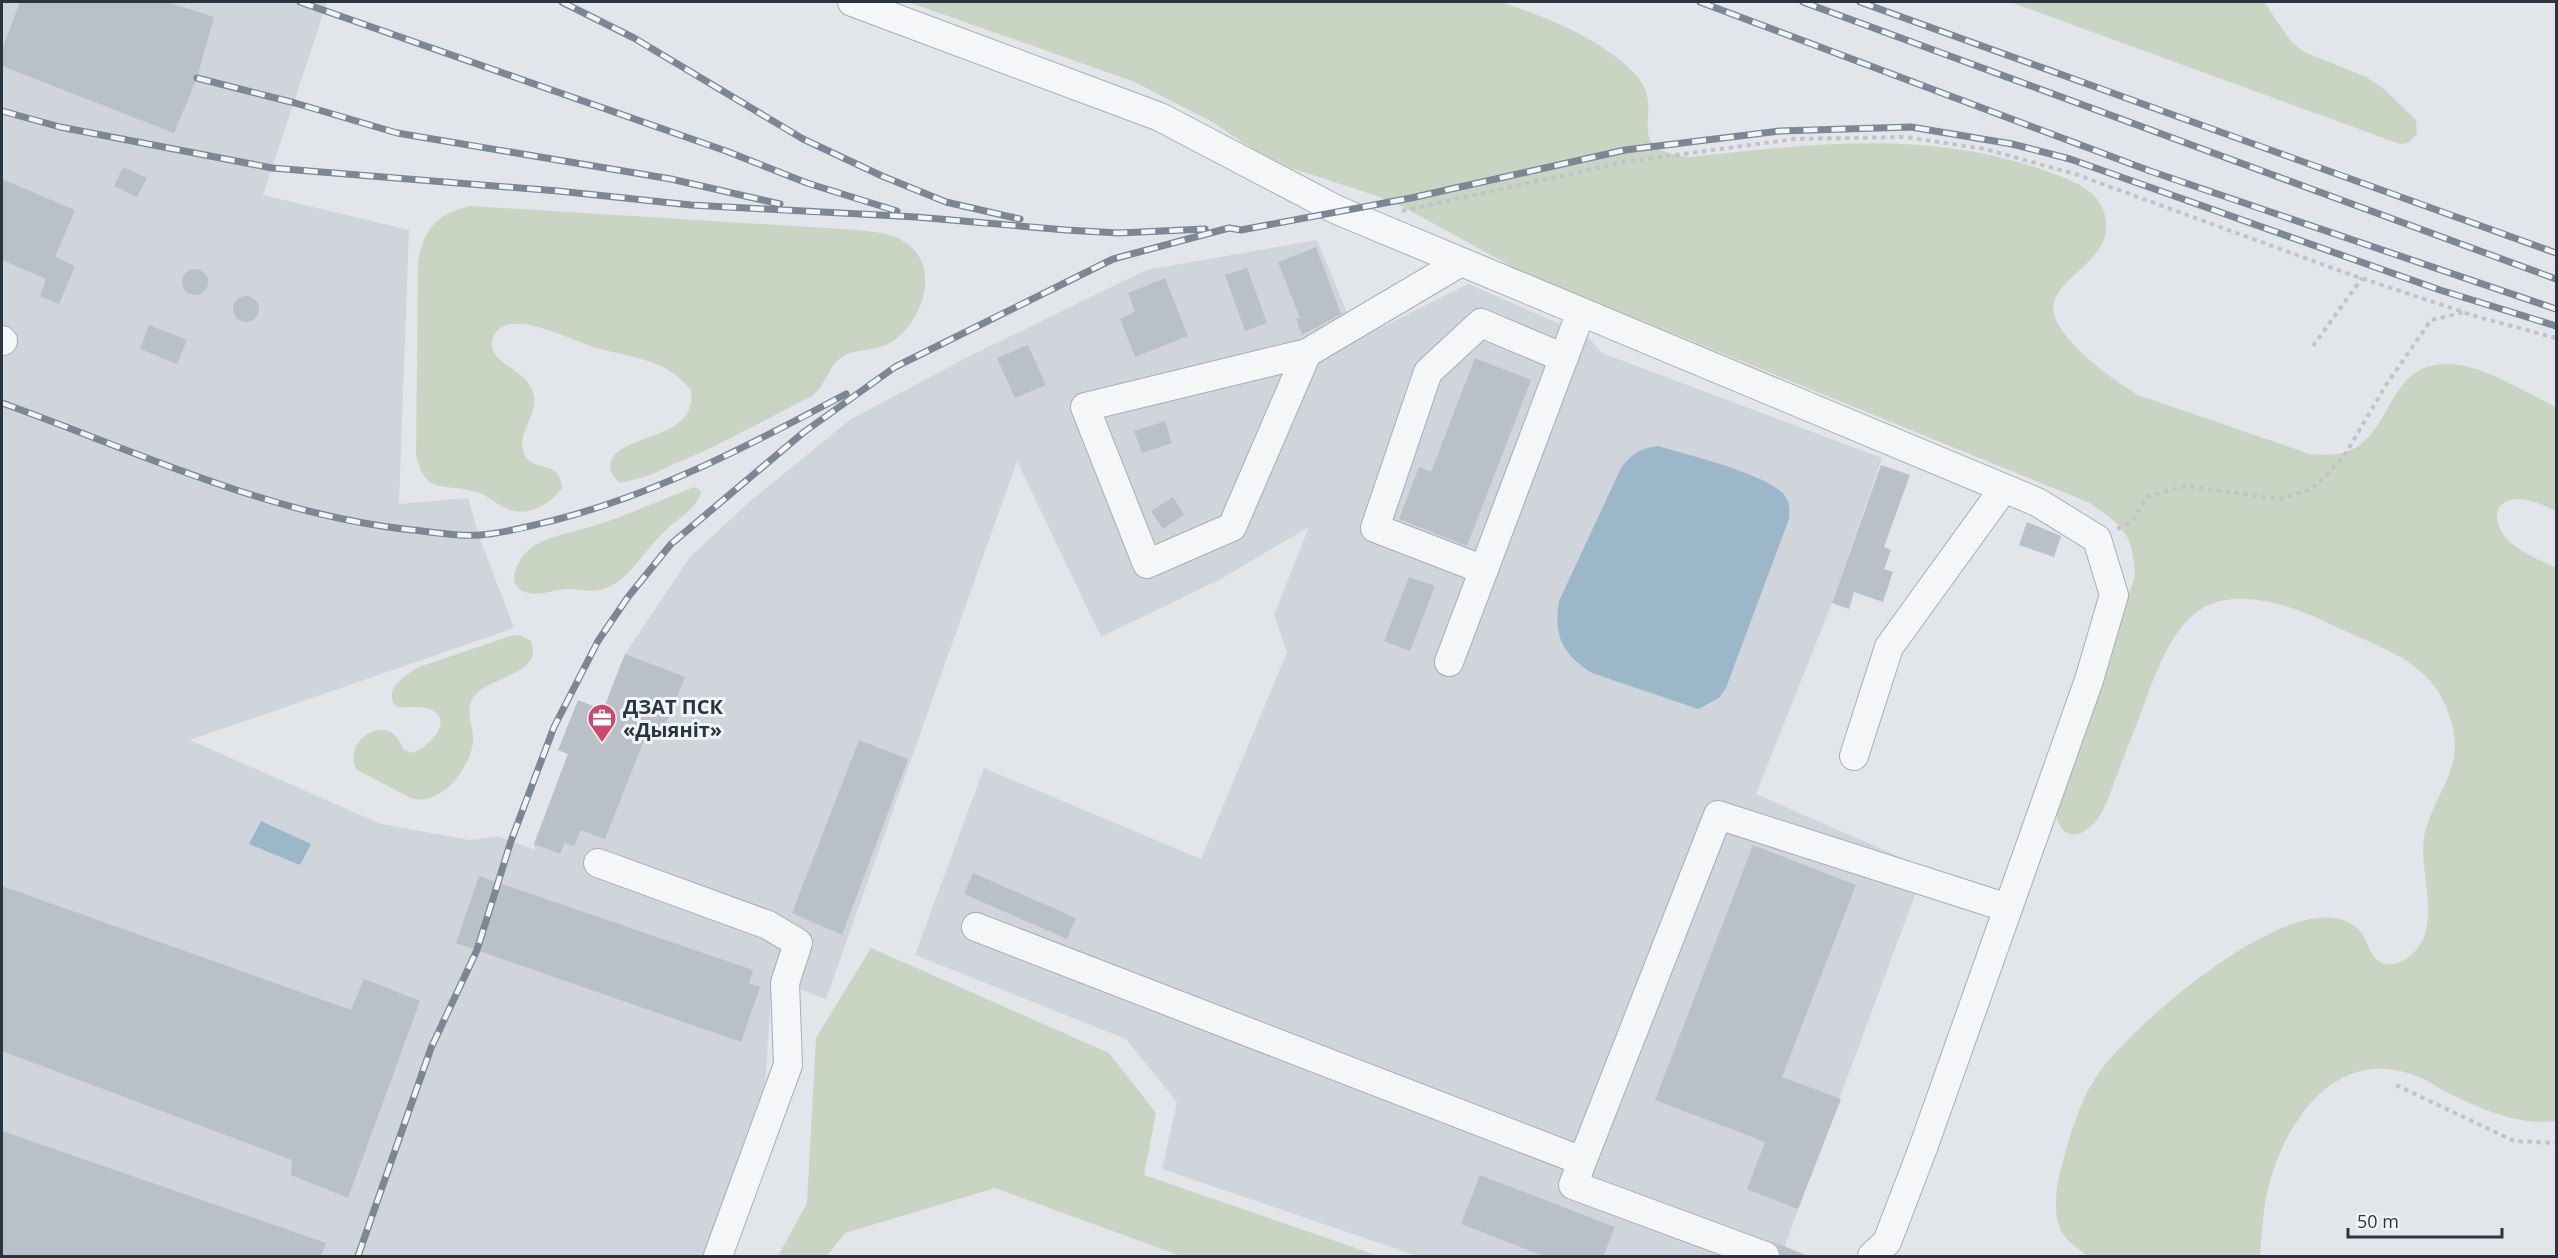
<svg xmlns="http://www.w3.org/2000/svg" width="2558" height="1258" font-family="'Open Sans',sans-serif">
<rect width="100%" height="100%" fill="#e2e6ea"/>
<path fill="#d0d5dc" d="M 2,2 L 327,2 L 263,195 L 409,230 L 399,504 L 468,498 L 479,536 L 514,628 L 190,740 L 381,824 L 470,840 L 498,836 L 535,850 L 534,844 L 568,754 L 558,750 L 605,711 L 625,654 L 690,557 L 748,503 L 851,419 L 968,357 L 1146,270 L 1317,240 L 1358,339 L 1468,284 L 1586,335 L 1602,353 L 1882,458 L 1832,603 L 1756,794 L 1925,868 L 1781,1256 L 1417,1256 L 1162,1169 L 1177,1102 L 1126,1039 L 915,955 L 984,768 L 1201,859 L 1287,652 L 1274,615 L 1309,527 L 1221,579 L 1101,637 L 1017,461 L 826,999 L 772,979 L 765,1087 L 703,1256 L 2,1256 Z"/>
<path fill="#c9d4c3" d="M 908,2 L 1501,2 C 1548,18 1600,38 1635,74 C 1670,110 1616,148 1689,157 C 1814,144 1930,128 2052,173 C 2072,181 2097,189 2104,212 C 2118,257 2063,272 2054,302 C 2045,333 2115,381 2138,395 L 2310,454 C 2324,455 2338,456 2351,450 C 2395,429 2387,362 2450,364 C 2484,365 2526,393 2556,407 L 2556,511 C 2545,506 2529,498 2516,499 C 2490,502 2494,525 2508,540 C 2521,553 2540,560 2556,568 L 2556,1121 C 2517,1126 2479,1108 2444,1091 C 2435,1086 2426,1079 2416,1076 C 2338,1045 2287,1118 2269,1184 C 2263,1207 2262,1233 2260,1256 L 2088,1256 C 2079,1249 2068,1243 2062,1232 C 2051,1212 2057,1182 2063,1161 C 2071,1132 2080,1100 2098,1074 C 2130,1027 2304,873 2359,930 C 2367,938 2368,952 2377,960 C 2386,967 2396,965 2404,960 C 2447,934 2418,874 2424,838 C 2429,808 2449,785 2454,757 C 2456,745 2454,732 2451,721 C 2436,666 2392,652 2345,631 C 2326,622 2306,612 2285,606 C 2200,581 2175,622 2148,694 C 2138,721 2127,748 2117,775 C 2110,793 2103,820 2085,831 C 2065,842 2054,823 2057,805 L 2135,576 C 2133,533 2124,528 2090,503 L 1520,271 L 1407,209 L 1377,196 L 1291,168 L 1254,150 L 1214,123 L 1135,82 Z
M 2010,2 L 2264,2 L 2290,40 L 2302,51 L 2366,77 L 2384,89 L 2416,120 L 2417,134 L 2408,143 L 2400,144 Z
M 470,206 L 859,230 C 873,232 891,233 903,241 C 942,264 924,320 893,341 C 877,353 856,347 842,357 C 828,366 827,384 812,396 L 713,447 L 645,477 L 620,483 C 607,472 606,459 622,449 C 647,433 697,432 691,390 C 664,357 630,358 593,347 C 573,341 503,304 493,338 C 486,359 513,366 524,378 C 551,407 516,427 523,451 C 530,475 561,457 562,488 C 549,506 526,518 505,508 C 495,503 487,495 476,492 C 446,482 425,497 416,455 L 418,262 C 424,229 436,214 470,206 Z
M 694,487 L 701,491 C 700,507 675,520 665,531 C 646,548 631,578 606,588 C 593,594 579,588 565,589 C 552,590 538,597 525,592 C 502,584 521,553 535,545 C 550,536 570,533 587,528 C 624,517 658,501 694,487 Z
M 520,635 L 531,641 C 544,673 494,677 478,692 C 459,709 478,729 472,748 C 466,773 439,807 411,798 L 357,770 C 340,741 390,708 403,749 L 412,753 C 428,748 457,719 429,709 C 418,705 406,709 395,706 C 384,688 404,676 419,667 L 510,636 Z
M 871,948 L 1109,1053 L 1156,1113 L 1144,1175 L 1379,1256 L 1181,1256 L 995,1188 L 845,1233 L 827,1256 L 778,1256 L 807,1203 L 816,1038 Z"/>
<path fill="#9db7ca" d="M 1658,446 C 1687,455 1769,474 1785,496 C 1790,503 1790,510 1789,519 L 1726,688 L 1719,698 L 1698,709 L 1592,673 C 1563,655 1553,636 1559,601 L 1621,468 C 1631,454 1641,448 1658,446 Z
M 261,821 L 311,844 L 300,865 L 249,844 Z"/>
<path fill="#b9c0c7" d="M 20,2 L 167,2 L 214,17 L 197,78 L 174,133 L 2,66 L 2,49 Z
M 123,167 L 147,178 L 137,197 L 114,186 Z
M 2,179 L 75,210 L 55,257 L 75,266 L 59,304 L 40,296 L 46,279 L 2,260 Z
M 1316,247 L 1341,314 L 1302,335 L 1296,319 L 1300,318 L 1278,262 Z
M 1247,268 L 1267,323 L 1245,331 L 1225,275 Z
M182 282a13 13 0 1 1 26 0a13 13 0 1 1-26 0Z
M 1165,278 L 1188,336 L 1135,357 L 1120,319 L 1135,312 L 1128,293 Z
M233 309a13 13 0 1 1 26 0a13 13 0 1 1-26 0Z
M 149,325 L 187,340 L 177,364 L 140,349 Z
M 1028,345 L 1046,385 L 1015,398 L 997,358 Z
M 1475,358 L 1531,380 L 1467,546 L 1399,519 L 1419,467 L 1431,472 Z
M 1165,421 L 1172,443 L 1142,453 L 1134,431 Z
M 1881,465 L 1910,475 L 1884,547 L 1891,550 L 1884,569 L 1893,572 L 1883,602 L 1854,592 L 1849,609 L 1832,603 Z
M 1173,497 L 1184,515 L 1163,529 L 1151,511 Z
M 2027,522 L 2061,536 L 2054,557 L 2019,545 Z
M 1409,577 L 1435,586 L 1410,651 L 1384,641 Z
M 625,654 L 685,677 L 660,738 L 647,733 L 605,839 L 581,830 L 574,846 L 565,843 L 560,854 L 534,844 L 568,754 L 558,750 L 578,700 L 603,710 Z
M 859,740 L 908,759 L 842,935 L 792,913 Z
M 1753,845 L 1856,885 L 1782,1077 L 1841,1099 L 1798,1209 L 1747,1189 L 1765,1142 L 1655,1100 Z
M 973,873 L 1076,918 L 1067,939 L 964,894 Z
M 479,876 L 753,970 L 749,983 L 760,987 L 741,1042 L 456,943 Z
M 2,886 L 351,1010 L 364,979 L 420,1001 L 348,1198 L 291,1175 L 292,1160 L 2,1051 Z
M 2,1131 L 326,1243 L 321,1257 L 2,1257 Z
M 1480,1175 L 1615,1227 L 1603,1257 L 1546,1257 L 1461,1224 Z
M 1771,1241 L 1808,1256 L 1808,1257 L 1781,1257 L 1778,1246 Z"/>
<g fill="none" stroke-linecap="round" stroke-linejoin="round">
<g stroke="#a7adb4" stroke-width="30">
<path id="minor" d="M 852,2 L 1160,117 L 1337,210 L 2037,502 L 2097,539 L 2114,595 L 2089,680 L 1923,1148 L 1887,1242 L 1872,1256
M 2,340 L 3,341
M 1307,353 L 1232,527 L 1147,564 L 1085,407 L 1307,353 L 1461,262
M 1484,570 L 1375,528 L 1428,372 L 1481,323 L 1564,358
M 1449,662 L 1581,312
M 1854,756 L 1889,647 L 2004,488
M 598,863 L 768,925 L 798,943 L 785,983 L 788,1065 L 718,1256
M 976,927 L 1582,1161
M 1765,1256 L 1573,1185 L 1718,815 L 2008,908"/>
</g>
<path stroke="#c0c4c9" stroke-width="4" stroke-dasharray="4.5 4.5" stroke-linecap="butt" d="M 1402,211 L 1623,162 L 1795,139 L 1906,137 L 1985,149 L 2075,174 L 2346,273 L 2478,317 L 2556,338
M 2313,346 L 2362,278
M 2117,529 L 2131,522 L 2148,496 L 2186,486 L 2280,499 L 2312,489 L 2343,458 L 2386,385 L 2431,320 L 2465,312
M 2396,1085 L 2514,1141 L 2556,1143"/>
<use href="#minor" stroke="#f5f6f8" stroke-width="28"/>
<g stroke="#7b8794" stroke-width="7">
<path id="rail" d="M 300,2 L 726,151 L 807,183 L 897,211
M 562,2 L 634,38 L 803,139 L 882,176 L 946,202 L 1020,219
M 1700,2 L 2150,171 L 2556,309
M 1803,2 L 2556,279
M 1860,2 L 2556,253
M 197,78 L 295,103 L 397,133 L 671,179 L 780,204
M 2,111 L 60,127 L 272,168 L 558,191 L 691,205 L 916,217 L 1066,230 L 1119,233 L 1205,229
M 2,403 C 136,451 269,515 412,530 C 434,532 458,537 480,535 C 505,533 531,526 555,520 C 659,493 752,444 846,394
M 358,1256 L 431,1048 L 477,950 L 511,841 L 554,727 L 598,641 L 628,597 L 671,544 L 804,432 L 895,367 L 1113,259 L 1229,228 L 1241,230 L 1411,198 L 1625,150 L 1780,131 L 1911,127 L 2012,144 L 2070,159 L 2440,290 L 2556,326"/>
</g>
<use href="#rail" stroke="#f1f5f7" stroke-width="4.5" stroke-dasharray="14" stroke-linecap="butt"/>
</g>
<defs>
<g id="office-pin" transform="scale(1.5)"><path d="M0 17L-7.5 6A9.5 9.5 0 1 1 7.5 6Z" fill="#ce4869" stroke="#f1f5f7"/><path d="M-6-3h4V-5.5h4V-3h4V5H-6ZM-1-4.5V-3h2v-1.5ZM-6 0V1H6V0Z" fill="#fff"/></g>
</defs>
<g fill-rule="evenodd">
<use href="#office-pin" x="602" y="718"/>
</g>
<g text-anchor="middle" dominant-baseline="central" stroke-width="6" stroke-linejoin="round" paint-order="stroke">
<g font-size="20" font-weight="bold" fill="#2a3542" stroke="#f1f5f7" text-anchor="start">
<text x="623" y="706">ДЗАТ ПСК<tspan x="623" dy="23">«Дыяніт»</tspan></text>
</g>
</g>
<rect width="2558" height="1258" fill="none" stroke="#2a3542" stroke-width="6"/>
<path d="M2348 1228v9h154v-9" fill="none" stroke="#2a3542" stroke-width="3"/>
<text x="2357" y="1228" font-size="18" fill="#2a3542" stroke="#f1f5f7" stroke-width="4.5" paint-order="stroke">50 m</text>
</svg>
